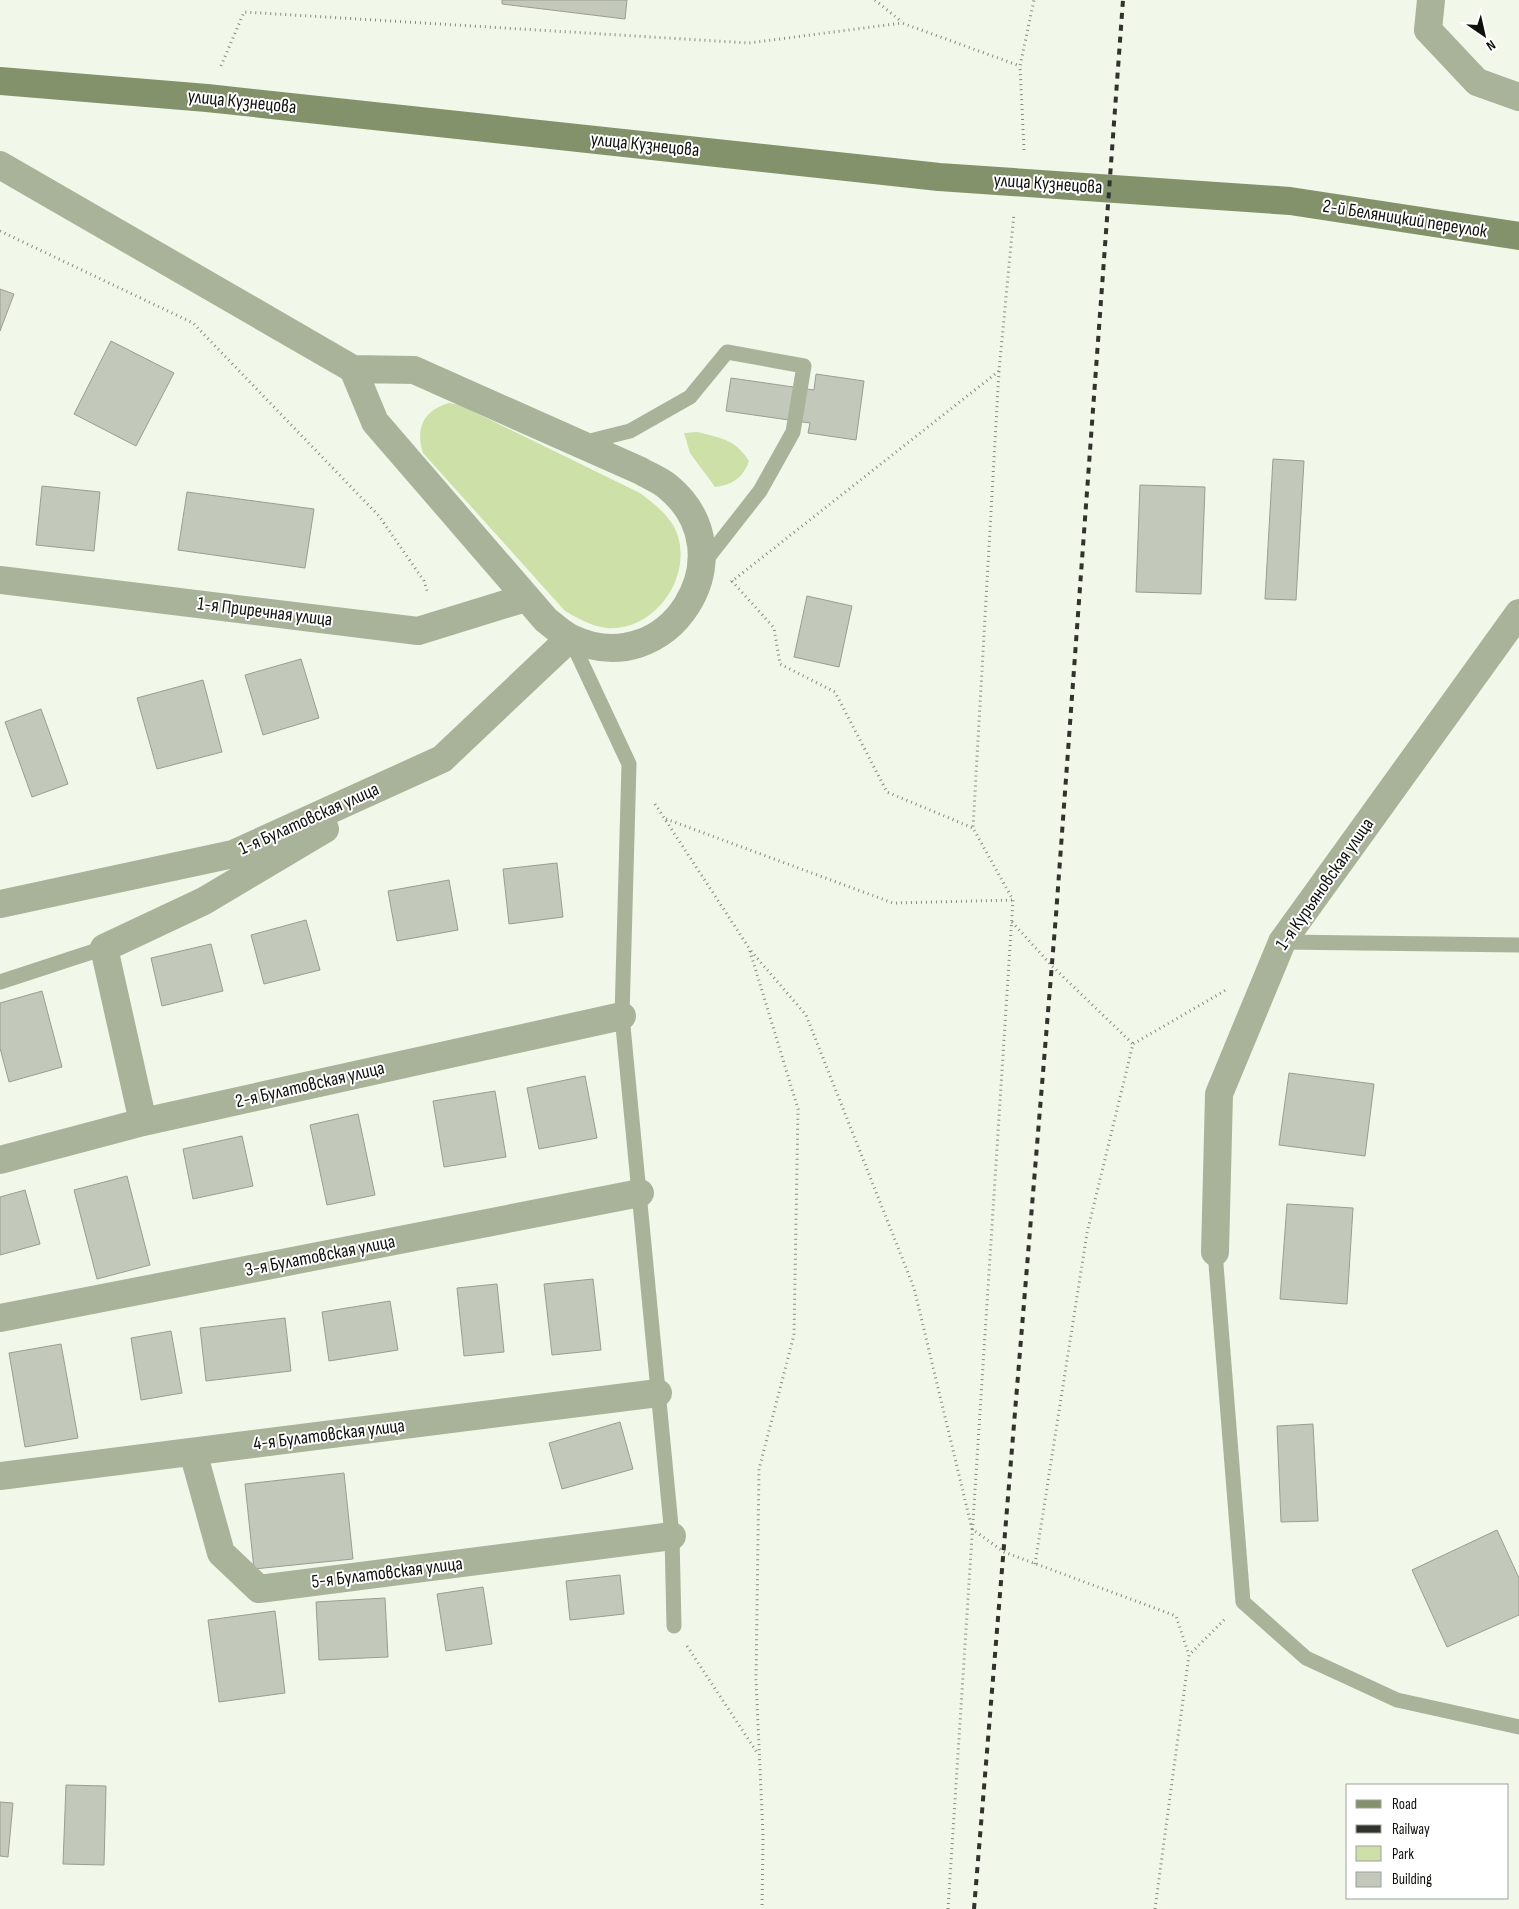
<svg xmlns="http://www.w3.org/2000/svg" width="1519" height="1909" font-family="'Sofia Sans Condensed',sans-serif">
<rect width="100%" height="100%" fill="#f2f8e9"/>
<path fill="#cce0a8" d="M 449,403 L 460,405 L 640,493 C 653,503 664,511 673,525 C 698,569 658,632 607,628 C 591,626 579,619 565,611 L 423,453 C 415,428 424,410 449,403 Z
M 697,432 C 721,438 735,439 749,461 C 743,478 732,485 715,487 L 690,453 L 684,433 Z"/>
<path fill="#c2c8ba" stroke="#999e91" d="M 502,0 L 627,0 L 625,19 L 502,4 Z
M 0,289 L 14,294 L 0,331 Z
M 111,341 L 174,373 L 136,446 L 74,414 Z
M 816,374 L 864,381 L 856,440 L 808,433 L 810,423 L 726,411 L 731,378 L 814,390 Z
M 1273,459 L 1304,461 L 1296,600 L 1265,599 Z
M 1140,485 L 1205,487 L 1201,594 L 1136,592 Z
M 42,486 L 100,492 L 94,551 L 36,545 Z
M 187,492 L 314,509 L 305,568 L 178,550 Z
M 807,596 L 852,606 L 839,667 L 794,657 Z
M 301,659 L 319,718 L 263,735 L 245,675 Z
M 203,680 L 222,752 L 157,769 L 137,698 Z
M 41,709 L 68,784 L 32,797 L 5,722 Z
M 557,863 L 563,917 L 509,924 L 503,869 Z
M 449,880 L 458,930 L 397,941 L 388,891 Z
M 306,920 L 320,970 L 264,984 L 251,935 Z
M 211,944 L 223,991 L 162,1006 L 151,958 Z
M 42,991 L 62,1067 L 9,1082 L 0,1048 L 0,1003 Z
M 1289,1073 L 1374,1084 L 1365,1156 L 1279,1145 Z
M 585,1076 L 597,1138 L 539,1149 L 527,1088 Z
M 495,1091 L 506,1157 L 444,1167 L 433,1101 Z
M 358,1114 L 375,1195 L 327,1205 L 310,1125 Z
M 242,1136 L 253,1186 L 193,1199 L 183,1149 Z
M 127,1176 L 150,1265 L 97,1279 L 74,1190 Z
M 25,1190 L 40,1244 L 0,1255 L 0,1197 Z
M 1287,1204 L 1353,1208 L 1347,1304 L 1280,1299 Z
M 593,1279 L 601,1350 L 552,1355 L 544,1284 Z
M 497,1284 L 504,1352 L 464,1356 L 457,1288 Z
M 390,1301 L 398,1350 L 329,1361 L 322,1312 Z
M 285,1318 L 291,1371 L 206,1381 L 200,1328 Z
M 171,1331 L 182,1393 L 141,1400 L 131,1338 Z
M 61,1344 L 78,1438 L 25,1447 L 9,1353 Z
M 620,1422 L 633,1469 L 562,1489 L 549,1443 Z
M 1313,1424 L 1318,1521 L 1281,1522 L 1277,1426 Z
M 344,1473 L 353,1559 L 254,1569 L 245,1484 Z
M 1497,1530 L 1519,1578 L 1519,1615 L 1447,1647 L 1412,1570 Z
M 620,1575 L 624,1614 L 570,1620 L 566,1581 Z
M 483,1587 L 492,1644 L 446,1651 L 437,1594 Z
M 385,1598 L 388,1657 L 319,1660 L 316,1602 Z
M 275,1611 L 285,1693 L 219,1702 L 208,1620 Z
M 66,1785 L 106,1786 L 104,1865 L 63,1864 Z
M 0,1802 L 13,1803 L 8,1857 L 0,1856 Z"/>
<g fill="none" stroke-linecap="round" stroke-linejoin="round">
<path stroke="#878b81" stroke-width="3" stroke-dasharray="1 4" stroke-linecap="butt" d="M 875,0 L 902,22
M 221,66 L 244,12 L 749,43 L 902,23 L 1020,66
M 1024,150 L 1020,66 L 1034,0
M 0,231 L 193,323 L 379,516 L 424,581 L 428,594
M 732,581 L 774,628 L 780,664 L 835,692 L 887,792 L 973,828
M 731,582 L 999,371 L 1014,213
M 655,804 L 749,948 L 798,1109 L 794,1335 L 759,1469 L 756,1680 L 763,1835 L 762,1909
M 666,819 L 893,903 L 1013,900
M 1012,922 L 1052,966 L 1133,1044
M 751,951 L 806,1015 L 914,1288 L 972,1529 L 1004,1552 L 1176,1616 L 1189,1655
M 1035,1564 L 1087,1233 L 1133,1044 L 1226,990
M 687,1646 L 758,1754
M 948,1909 L 1013,900 L 973,828 L 999,371
M 1155,1909 L 1189,1655 L 1225,1619"/>
<path stroke="#a9b399" stroke-width="15" d="M 582,443 L 630,431 L 690,397 L 727,352 L 804,366 L 793,432 L 760,491 L 702,565
M 570,638 L 629,764 L 622,1016 L 672,1536 L 674,1626
M 1282,942 L 1519,945
M 0,982 L 104,948
M 1215,1252 L 1243,1602 L 1306,1658 L 1397,1700 L 1519,1727"/>
<path stroke="#a9b399" stroke-width="28" d="M 1431,0 L 1428,30 L 1477,82 L 1519,97
M 0,165 L 353,369 L 414,370 L 641,471 C 649,476 660,480 667,486 C 751,554 668,685 571,638 C 562,634 554,626 546,620 L 375,422 L 353,369
M 0,580 L 418,631 L 525,598
M 0,904 L 233,854 L 442,759 L 570,638
M 143,1122 L 104,948 L 204,901 L 325,829
M 0,1160 L 143,1122 L 622,1016
M 1215,1252 L 1219,1094 L 1282,942 L 1519,613
M 0,1318 L 640,1193
M 193,1452 L 221,1553 L 259,1589 L 672,1536
M 0,1476 L 658,1393"/>
<path stroke="#84926c" stroke-width="28" d="M 0,81 L 207,98 L 939,177 L 1290,201 L 1519,236"/>
<path stroke="#31332d" stroke-width="4" stroke-dasharray="6 6" stroke-linecap="butt" d="M 974,1909 L 1056,915 L 1123,0"/>
</g>
<g text-anchor="middle" dominant-baseline="central" stroke-width="4" stroke-linejoin="round" paint-order="stroke">
<g font-size="19" fill="#0f110c" stroke="#fff">
<text transform="translate(242 102) rotate(6)">улица Кузнецова</text>
<text transform="translate(645 145) rotate(6)">улица Кузнецова</text>
<text transform="translate(1048 184) rotate(4)">улица Кузнецова</text>
<text transform="translate(1405 219) rotate(9)">2-й Беляницкий переулок</text>
<text transform="translate(265 612) rotate(7)">1-я Приречная улица</text>
<text transform="translate(309 819) rotate(-24)">1-я Булатовская улица</text>
<text transform="translate(1325 884) rotate(-55)">1-я Курьяновская улица</text>
<text transform="translate(310 1085) rotate(-13)">2-я Булатовская улица</text>
<text transform="translate(320 1256) rotate(-11)">3-я Булатовская улица</text>
<text transform="translate(329 1435) rotate(-7)">4-я Булатовская улица</text>
<text transform="translate(387 1573) rotate(-7)">5-я Булатовская улица</text>
</g>
</g>
<rect x="1346" y="1784" width="162" height="115" fill="#ffffff" stroke="#9fa09e"/>
<rect x="1356" y="1800" width="25" height="8" fill="#84926c" stroke="#9fa09e"/>
<text x="1392" y="1809" font-size="15" fill="#0f110c">Road</text>
<rect x="1356" y="1825" width="25" height="8" fill="#31332d" stroke="#9fa09e"/>
<text x="1392" y="1834" font-size="15" fill="#0f110c">Railway</text>
<rect x="1356" y="1846" width="25" height="15" fill="#cce0a8" stroke="#9fa09e"/>
<text x="1392" y="1859" font-size="15" fill="#0f110c">Park</text>
<rect x="1356" y="1872" width="25" height="15" fill="#c2c8ba" stroke="#9fa09e"/>
<text x="1392" y="1884" font-size="15" fill="#0f110c">Building</text>
<g transform="translate(1484 35) rotate(146)" stroke="#ffffff" stroke-width="4" paint-order="stroke">
<path d="M0-4L9 19L0 12L-9 19Z" fill="#0f110c"/>
<text y="-8" font-size="14" font-weight="bold" text-anchor="middle" fill="#0f110c">N</text>
</g>
</svg>
